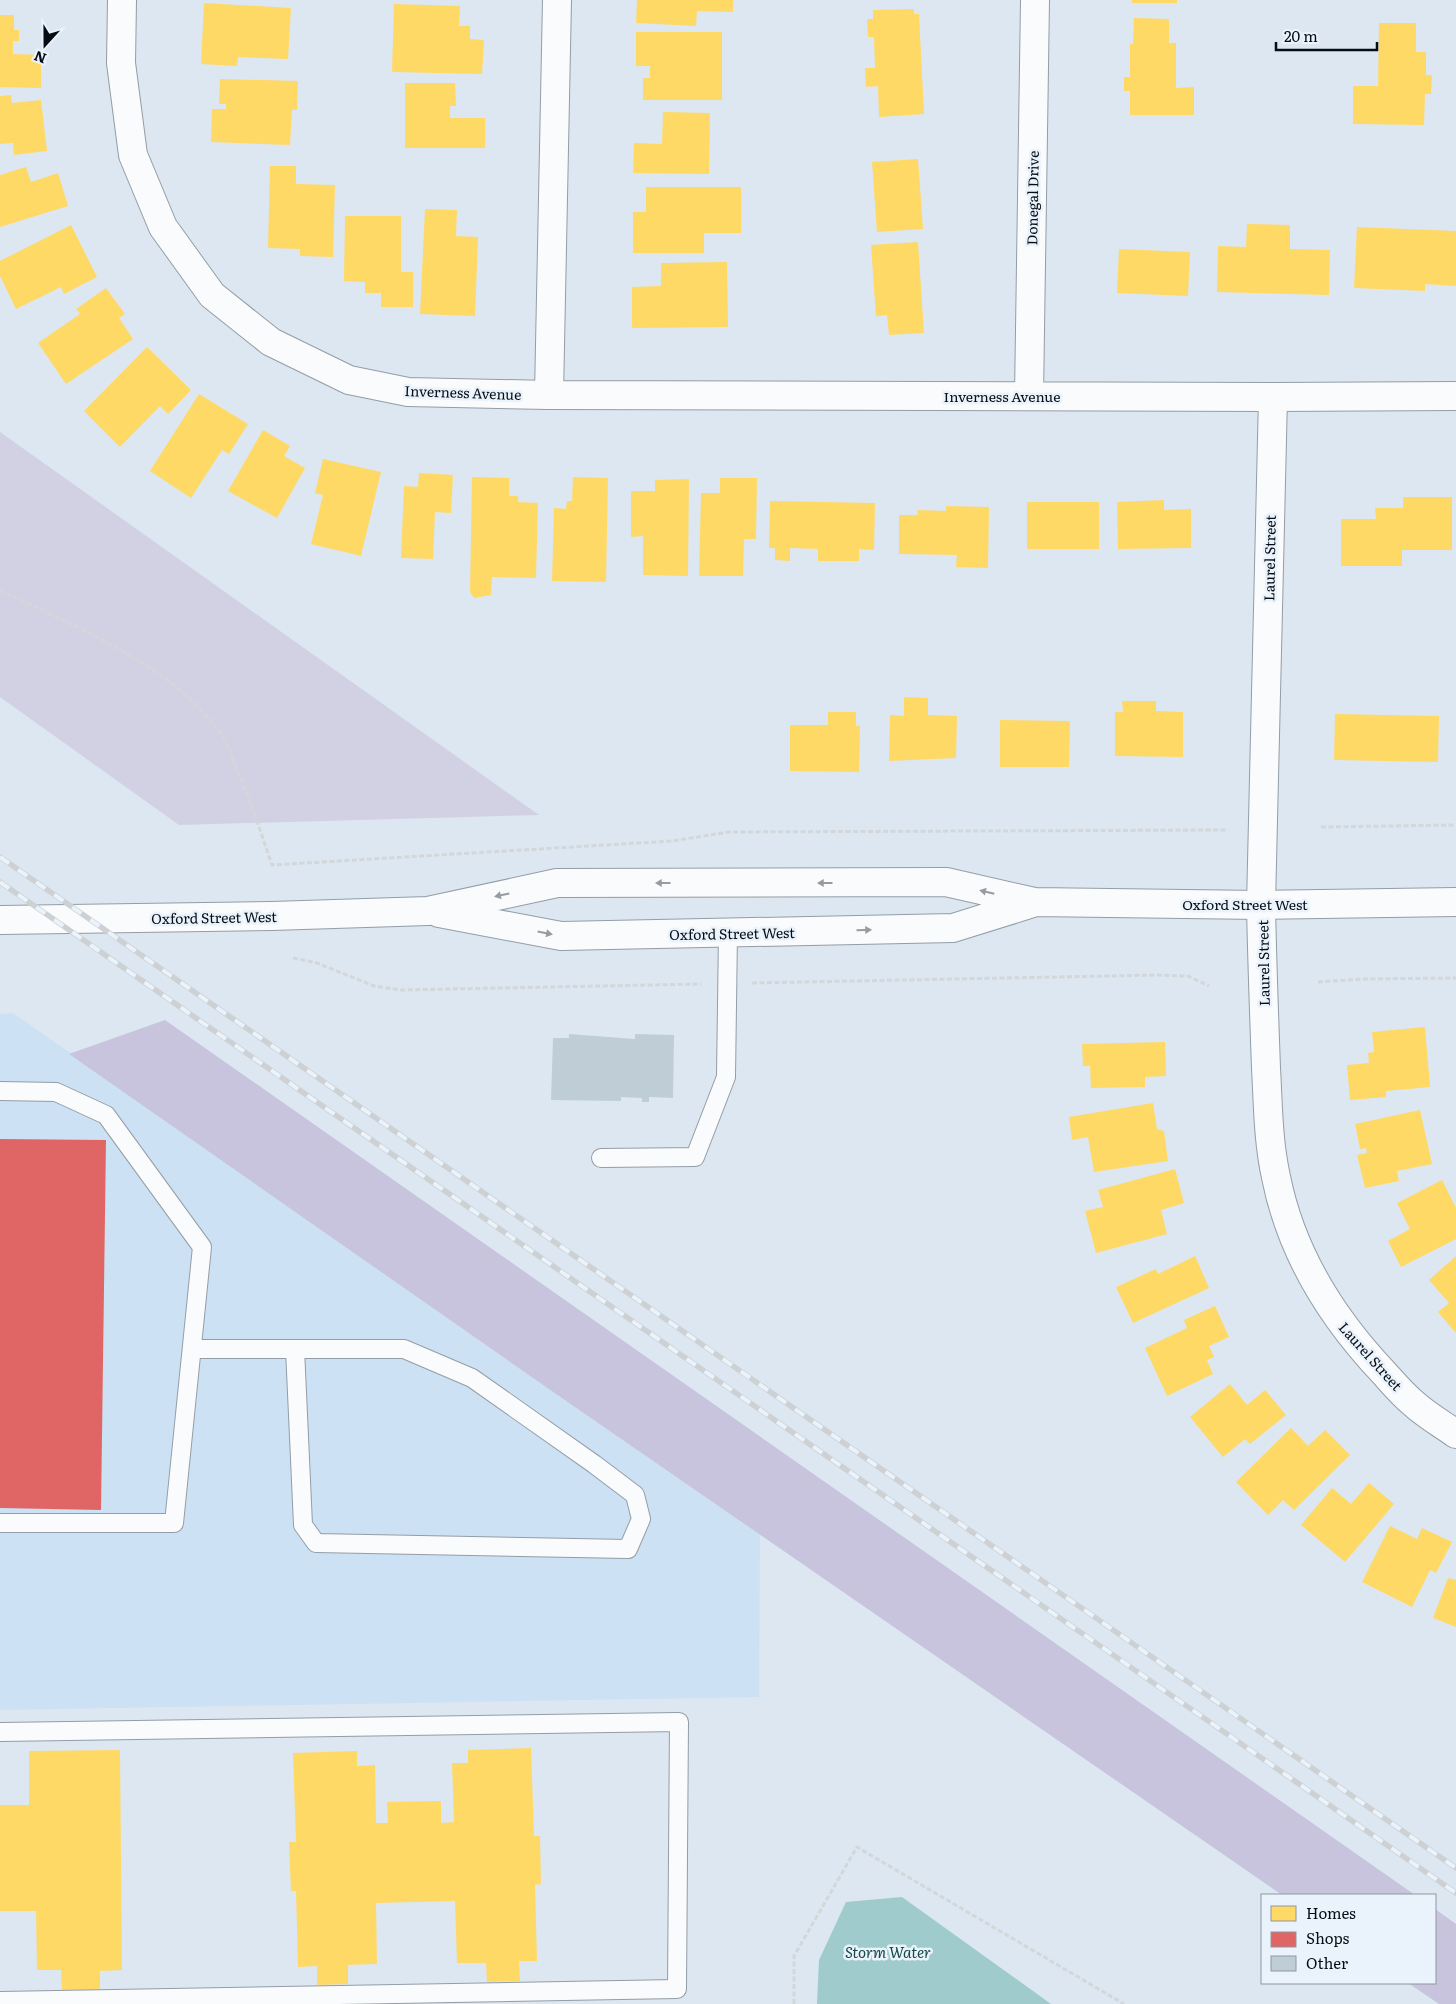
<svg xmlns="http://www.w3.org/2000/svg" width="1456" height="2004" font-family="Literata,serif">
<rect width="100%" height="100%" fill="#dce7f2"/>
<path fill="#cde1f4" d="M 13,1013 L 760,1535 L 759,1697 L 0,1710 L 0,1014 Z"/>
<path fill="#d2d1e4" d="M 0,432 L 539,815 L 179,825 L 0,697 Z"/>
<path fill="#c8c4de" d="M 165,1020 L 1415,1895 L 1282,1895 L 546,1387 L 69,1054 Z
M 1435,1909 L 1456,1924 L 1456,2004 L 1439,2004 L 1408,1983 L 1435,1983 Z"/>
<path fill="#a0cbcc" d="M 902,1897 L 1051,2004 L 817,2004 L 819,1960 L 846,1902 Z"/>
<path fill="#ffd966" d="M 637,0 L 733,0 L 733,12 L 697,11 L 696,26 L 636,23 Z
M 1132,0 L 1177,0 L 1177,3 L 1132,3 Z
M 204,3 L 291,8 L 288,59 L 238,57 L 237,66 L 201,64 Z
M 394,4 L 460,6 L 459,26 L 470,26 L 470,39 L 484,40 L 482,74 L 392,72 Z
M 914,9 L 914,14 L 919,14 L 924,114 L 879,117 L 878,86 L 866,87 L 865,68 L 875,68 L 874,37 L 868,37 L 867,19 L 873,19 L 873,10 Z
M 0,15 L 14,15 L 14,30 L 19,30 L 19,41 L 13,41 L 13,54 L 41,55 L 41,88 L 0,87 Z
M 1134,18 L 1169,19 L 1169,43 L 1176,43 L 1176,88 L 1194,87 L 1194,115 L 1130,115 L 1130,91 L 1124,91 L 1124,77 L 1130,77 L 1130,44 L 1133,44 Z
M 1379,23 L 1416,23 L 1416,52 L 1426,52 L 1426,75 L 1432,75 L 1431,94 L 1425,94 L 1424,125 L 1353,124 L 1353,86 L 1378,86 Z
M 636,32 L 722,32 L 722,100 L 643,100 L 643,78 L 650,78 L 650,66 L 636,66 Z
M 220,79 L 298,81 L 297,110 L 292,110 L 290,145 L 211,142 L 212,109 L 226,109 L 226,104 L 219,104 Z
M 405,83 L 455,83 L 456,106 L 450,106 L 450,118 L 485,118 L 485,148 L 405,148 Z
M 11,95 L 12,103 L 41,100 L 47,151 L 14,155 L 13,143 L 0,144 L 0,96 Z
M 663,112 L 710,113 L 709,174 L 633,173 L 634,143 L 662,144 Z
M 918,159 L 923,229 L 877,232 L 872,162 Z
M 270,166 L 296,166 L 296,184 L 335,185 L 333,257 L 300,256 L 300,249 L 268,248 Z
M 26,167 L 31,182 L 58,173 L 68,206 L 0,227 L 0,175 Z
M 646,187 L 741,187 L 741,233 L 704,233 L 704,253 L 633,253 L 633,212 L 646,212 Z
M 425,209 L 457,210 L 456,236 L 478,237 L 475,316 L 420,314 Z
M 345,216 L 401,216 L 401,272 L 413,272 L 413,307 L 381,307 L 381,293 L 365,293 L 365,282 L 344,281 Z
M 1247,224 L 1290,225 L 1290,249 L 1330,250 L 1329,295 L 1217,292 L 1218,246 L 1246,247 Z
M 71,225 L 97,277 L 64,294 L 61,287 L 16,309 L 0,276 L 0,261 Z
M 1357,227 L 1456,231 L 1456,286 L 1425,284 L 1425,291 L 1354,288 Z
M 918,242 L 924,333 L 889,335 L 887,315 L 876,316 L 871,245 Z
M 1119,249 L 1190,252 L 1188,296 L 1117,293 Z
M 727,262 L 728,327 L 632,328 L 632,287 L 661,286 L 661,263 Z
M 106,288 L 125,314 L 119,318 L 133,339 L 66,384 L 38,343 L 80,314 L 76,309 Z
M 147,347 L 191,390 L 168,414 L 160,406 L 120,447 L 84,411 Z
M 199,394 L 248,424 L 229,454 L 222,450 L 191,498 L 150,471 Z
M 263,430 L 290,446 L 284,456 L 305,468 L 277,518 L 228,491 Z
M 323,459 L 381,472 L 361,556 L 311,544 L 323,495 L 315,493 Z
M 419,473 L 453,475 L 451,513 L 435,512 L 433,559 L 401,558 L 404,486 L 418,487 Z
M 472,477 L 509,478 L 509,496 L 518,496 L 518,502 L 538,503 L 536,578 L 492,577 L 491,595 L 474,598 L 470,592 Z
M 573,477 L 608,478 L 606,582 L 552,581 L 554,508 L 566,509 L 567,501 L 572,501 Z
M 720,478 L 757,478 L 756,539 L 744,539 L 743,576 L 699,576 L 701,493 L 720,493 Z
M 689,479 L 688,576 L 643,575 L 643,536 L 631,537 L 631,491 L 655,491 L 655,480 Z
M 1403,497 L 1452,497 L 1452,550 L 1402,550 L 1402,566 L 1341,566 L 1341,519 L 1376,519 L 1375,508 L 1403,508 Z
M 1164,500 L 1164,510 L 1191,509 L 1191,548 L 1118,549 L 1117,502 Z
M 770,501 L 875,503 L 874,550 L 859,549 L 859,561 L 818,561 L 818,549 L 790,548 L 790,561 L 775,560 L 775,548 L 769,548 Z
M 1027,502 L 1099,502 L 1099,549 L 1027,549 Z
M 946,506 L 989,507 L 988,568 L 956,567 L 957,555 L 899,554 L 899,515 L 918,515 L 917,510 L 946,511 Z
M 904,697 L 928,698 L 928,715 L 957,716 L 956,758 L 889,761 L 890,715 L 904,716 Z
M 1122,701 L 1156,701 L 1156,711 L 1183,712 L 1183,757 L 1115,756 L 1115,712 L 1123,712 Z
M 828,712 L 856,712 L 856,726 L 860,726 L 859,772 L 790,771 L 790,725 L 828,725 Z
M 1335,714 L 1439,716 L 1438,762 L 1334,760 Z
M 1000,720 L 1070,721 L 1069,767 L 1000,767 Z
M 1425,1027 L 1430,1087 L 1386,1091 L 1386,1097 L 1350,1100 L 1347,1065 L 1369,1063 L 1368,1053 L 1374,1052 L 1372,1032 Z
M 1165,1042 L 1166,1076 L 1145,1077 L 1145,1087 L 1091,1088 L 1090,1066 L 1083,1066 L 1082,1044 Z
M 1153,1103 L 1157,1129 L 1164,1131 L 1168,1161 L 1094,1172 L 1088,1137 L 1072,1140 L 1069,1117 Z
M 1420,1110 L 1432,1164 L 1397,1171 L 1399,1181 L 1365,1188 L 1357,1155 L 1367,1153 L 1366,1148 L 1360,1149 L 1355,1124 Z
M 1175,1169 L 1184,1203 L 1161,1210 L 1167,1234 L 1096,1253 L 1085,1211 L 1103,1207 L 1098,1190 Z
M 1442,1180 L 1456,1208 L 1456,1239 L 1401,1267 L 1388,1241 L 1410,1229 L 1397,1203 Z
M 1195,1256 L 1209,1288 L 1133,1323 L 1116,1287 L 1156,1269 L 1158,1274 Z
M 1456,1256 L 1456,1333 L 1438,1312 L 1449,1303 L 1429,1280 Z
M 1215,1306 L 1229,1337 L 1209,1346 L 1214,1357 L 1207,1360 L 1213,1374 L 1167,1396 L 1145,1348 L 1187,1328 L 1184,1320 Z
M 1230,1384 L 1247,1405 L 1265,1390 L 1286,1415 L 1250,1444 L 1245,1439 L 1223,1457 L 1190,1417 Z
M 1291,1428 L 1308,1446 L 1325,1430 L 1350,1455 L 1294,1510 L 1283,1500 L 1268,1515 L 1236,1482 Z
M 1369,1483 L 1394,1504 L 1345,1562 L 1301,1525 L 1332,1488 L 1351,1504 Z
M 1390,1526 L 1417,1539 L 1422,1528 L 1452,1542 L 1436,1573 L 1430,1570 L 1412,1607 L 1362,1582 Z
M 1448,1578 L 1456,1580 L 1456,1627 L 1433,1618 Z
M 531,1748 L 534,1836 L 540,1836 L 541,1884 L 535,1885 L 537,1961 L 519,1961 L 520,1981 L 487,1982 L 486,1963 L 457,1963 L 455,1901 L 376,1903 L 377,1964 L 348,1965 L 348,1984 L 317,1985 L 317,1966 L 298,1967 L 296,1891 L 291,1891 L 289,1842 L 296,1842 L 293,1753 L 357,1751 L 357,1766 L 375,1765 L 376,1823 L 388,1823 L 387,1802 L 441,1801 L 441,1823 L 454,1822 L 452,1763 L 468,1763 L 468,1750 Z
M 120,1750 L 122,1970 L 100,1971 L 100,1992 L 62,1993 L 61,1970 L 37,1970 L 36,1911 L 0,1911 L 0,1805 L 29,1805 L 29,1751 Z"/>
<path fill="#e06666" d="M 0,1139 L 106,1140 L 101,1510 L 0,1508 Z"/>
<path fill="#bfced6" d="M 569,1034 L 635,1039 L 635,1034 L 674,1035 L 673,1098 L 649,1097 L 649,1102 L 642,1102 L 642,1098 L 621,1097 L 621,1101 L 551,1100 L 553,1038 L 569,1038 Z"/>
<g fill="none" stroke-linecap="round" stroke-linejoin="round">
<g stroke="#949da5" stroke-width="20">
<path id="lane" d="M 0,1091 L 56,1092 L 106,1115 L 202,1247 L 174,1523 L 0,1523
M 601,1158 L 695,1157 L 726,1077 L 728,933
M 192,1349 L 295,1349 L 303,1525 L 316,1543 L 628,1549 L 641,1519 L 635,1495 L 594,1464 L 472,1378 L 404,1349 L 295,1349
M 0,1732 L 679,1722 L 677,1989 L 0,2001"/>
</g>
<g stroke="#949da5" stroke-width="30">
<path id="street" d="M 122,0 L 121,63 L 133,155 L 163,227 L 212,295 L 271,342 L 349,380 L 408,392 L 549,395 L 1273,397 L 1456,396
M 549,395 L 557,0
M 1029,396 L 1035,0
M 1273,397 L 1261,905 C 1262,959 1264,1013 1266,1068 C 1268,1104 1268,1141 1276,1177 C 1291,1253 1331,1317 1384,1373 C 1393,1383 1402,1394 1413,1403 C 1426,1415 1442,1424 1456,1434"/>
</g>
<g stroke="#949da5" stroke-width="30">
<path id="secondary" d="M 439,913 L 561,936 L 953,928 L 1033,903
M 0,920 L 272,916 L 428,911 L 557,883 L 946,882 L 1034,902 L 1261,905 L 1456,902"/>
</g>
<path stroke="#d3d7da" stroke-width="3" stroke-dasharray="5 2.5" stroke-linecap="butt" d="M 0,590 C 76,628 178,666 225,740 C 230,750 234,762 238,772 C 251,802 261,833 272,865 L 672,841 L 729,832 L 1226,830
M 1321,827 L 1456,825
M 293,958 L 317,963 L 374,986 L 401,990 L 701,984
M 1318,982 L 1363,979 L 1456,978
M 752,983 L 1157,975 L 1188,976 L 1209,986
M 794,2004 L 794,1956 L 857,1847 L 1124,2004"/>
<use href="#lane" stroke="#fafbfd" stroke-width="18"/>
<use href="#street" stroke="#fafbfd" stroke-width="28"/>
<use href="#secondary" stroke="#fafbfd" stroke-width="28"/>
<g stroke="#ced1d4" stroke-width="5.5">
<path id="rail" d="M 0,857 L 1456,1868
M 0,882 L 1456,1893"/>
</g>
<use href="#rail" stroke="#eaf3fb" stroke-width="4" stroke-dasharray="11" stroke-linecap="butt"/>
</g>
<defs><path id="oneway-solid" d="M-6-.8H1V-3.2L6.5 0L1 3.2V.8H-6Z" transform="scale(1.25)"/></defs>
<g fill="#989ca0">
<use href="#oneway-solid" transform="translate(663 883) rotate(180)"/>
<use href="#oneway-solid" transform="translate(825 883) rotate(180)"/>
<use href="#oneway-solid" transform="translate(987 892) rotate(-167)"/>
<use href="#oneway-solid" transform="translate(502 895) rotate(168)"/>
<use href="#oneway-solid" transform="translate(864 930) rotate(-1)"/>
<use href="#oneway-solid" transform="translate(545 933) rotate(11)"/>
</g>
<g text-anchor="middle" dominant-baseline="central" stroke-width="5" stroke-linejoin="round" paint-order="stroke">
<g font-size="14" fill="#060d14" stroke="#eaf3fb">
<text transform="translate(1032 198) rotate(-89)">Donegal Drive</text>
<text transform="translate(463 392) rotate(2)">Inverness Avenue</text>
<text x="1002" y="396">Inverness Avenue</text>
<text transform="translate(1269 558) rotate(-89)">Laurel Street</text>
<text x="1245" y="904">Oxford Street West</text>
<text transform="translate(214 917) rotate(-1)">Oxford Street West</text>
<text transform="translate(732 933) rotate(-1)">Oxford Street West</text>
<text transform="translate(1263 963) rotate(-91)">Laurel Street</text>
<text transform="translate(1371 1356) rotate(48)">Laurel Street</text>
</g>
<g font-size="15" font-style="italic" fill="#164947" stroke="#eaf3fb">
<text x="888" y="1951">Storm Water</text>
</g>
</g>
<rect x="1261" y="1894" width="175" height="90" fill="#eaf3fb" stroke="#8f979f"/>
<rect x="1271" y="1906" width="25" height="15" fill="#ffd966" stroke="#8f979f"/>
<text x="1306" y="1919" font-size="15" fill="#060d14">Homes</text>
<rect x="1271" y="1932" width="25" height="15" fill="#e06666" stroke="#8f979f"/>
<text x="1306" y="1944" font-size="15" fill="#060d14">Shops</text>
<rect x="1271" y="1956" width="25" height="15" fill="#bfced6" stroke="#8f979f"/>
<text x="1306" y="1969" font-size="15" fill="#060d14">Other</text>
<g transform="translate(45 45) rotate(201)" stroke="#eaf3fb" stroke-width="4" paint-order="stroke">
<path d="M0-4L9 19L0 12L-9 19Z" fill="#060d14"/>
<text y="-8" font-size="14" font-weight="bold" text-anchor="middle" fill="#060d14">N</text>
</g>
<path d="M1276 42v8h101v-8" fill="none" stroke="#060d14" stroke-width="2.5"/>
<text x="1284" y="42" font-size="15" fill="#060d14" stroke="#eaf3fb" stroke-width="4" paint-order="stroke">20 m</text>
</svg>
